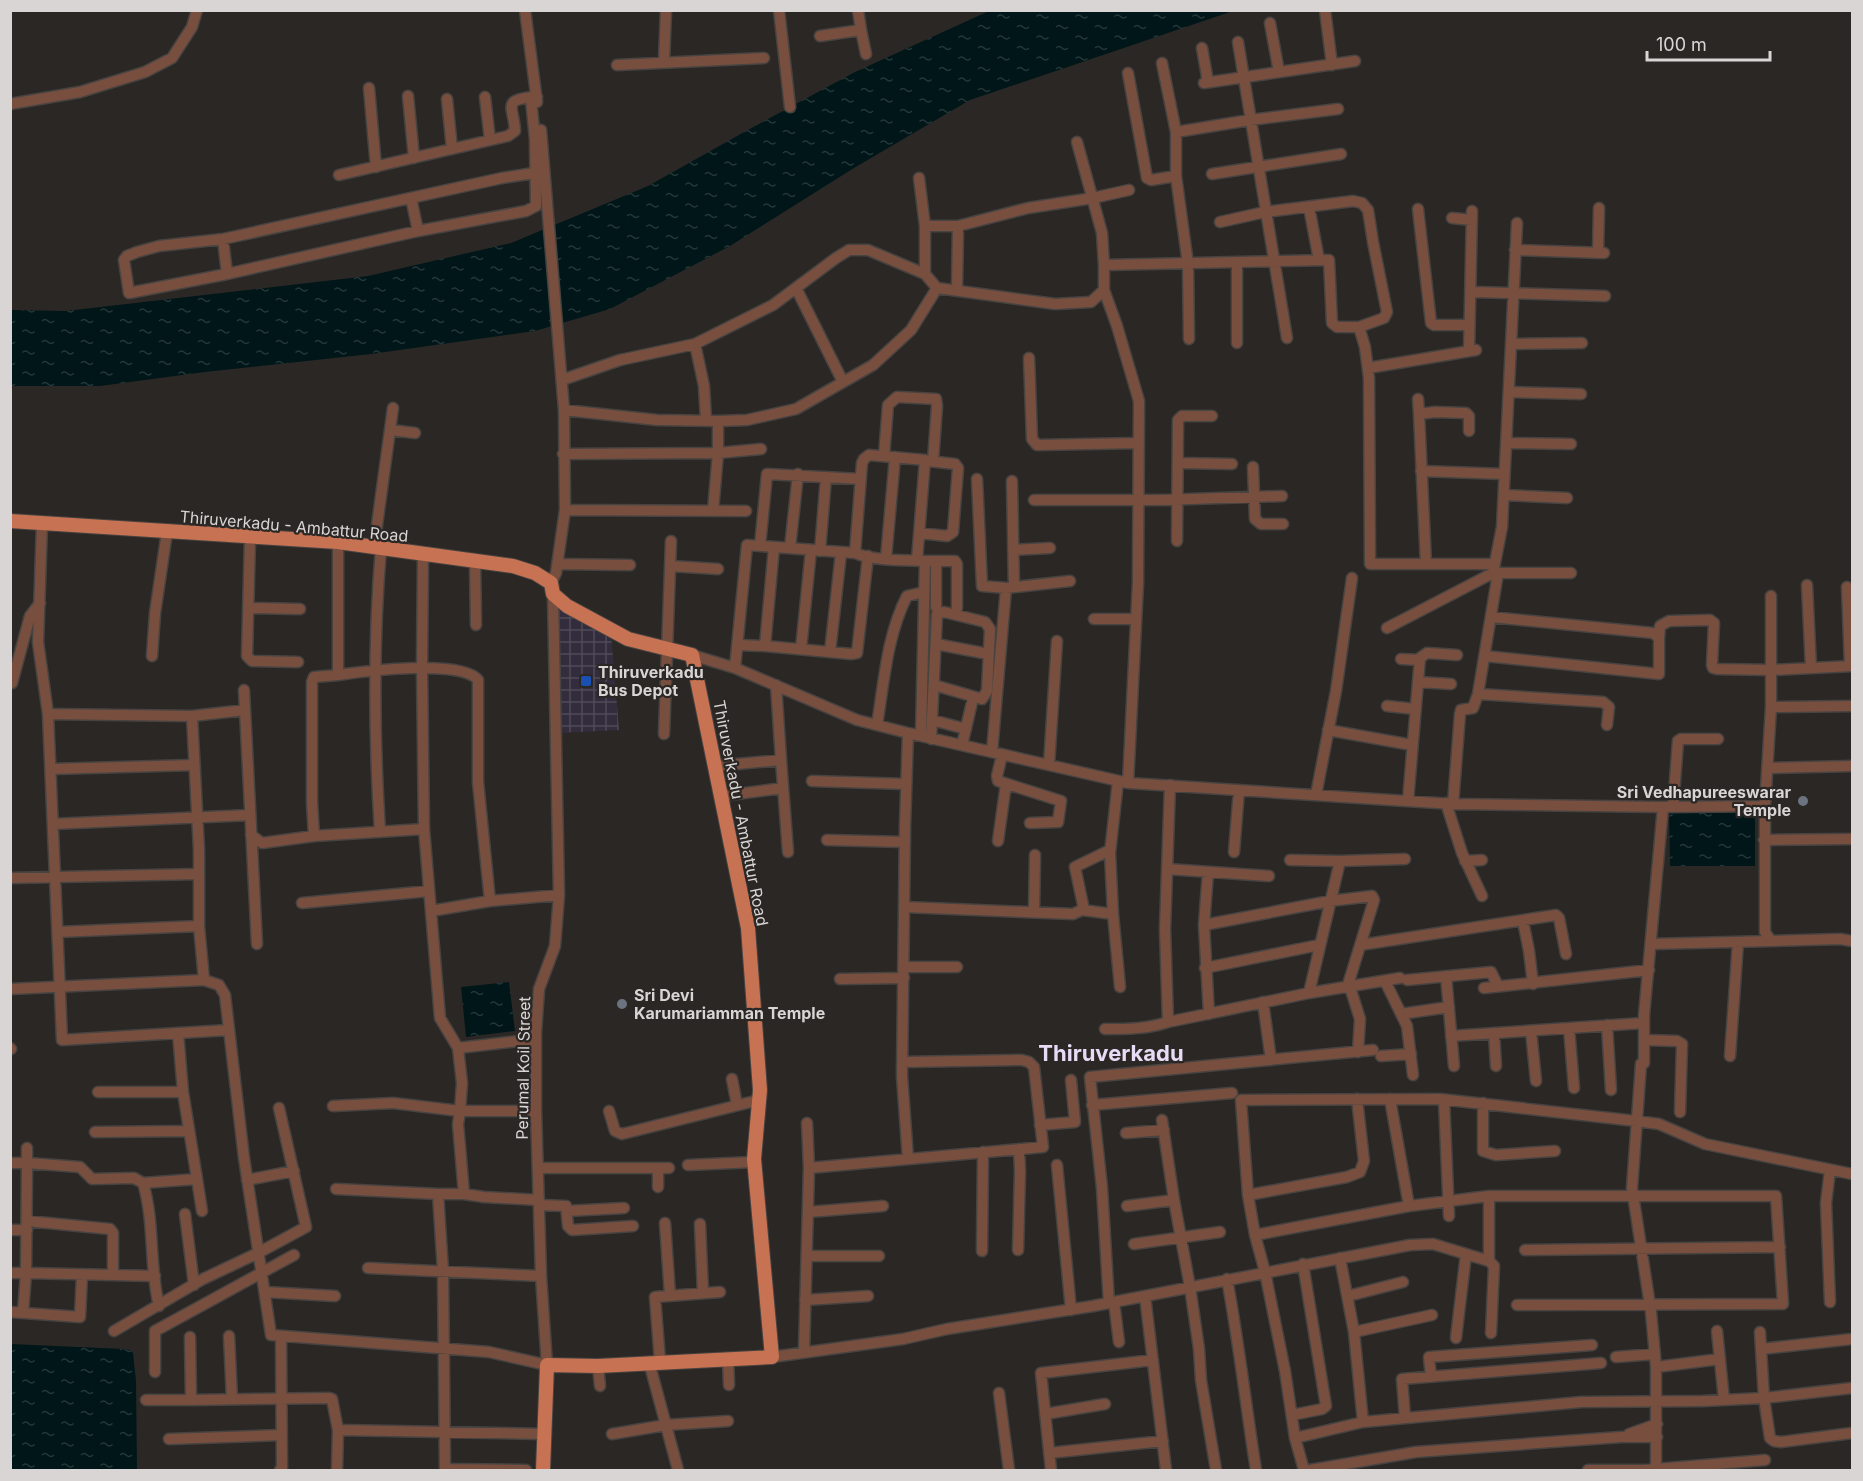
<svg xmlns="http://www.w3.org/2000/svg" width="1863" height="1481" font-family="Inter,sans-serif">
<defs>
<pattern id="industrial-grid" width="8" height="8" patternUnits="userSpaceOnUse" patternTransform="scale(1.5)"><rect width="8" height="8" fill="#322c3c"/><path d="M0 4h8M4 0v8" fill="none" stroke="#4f4a57"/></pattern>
<pattern id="water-ripples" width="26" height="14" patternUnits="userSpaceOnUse" patternTransform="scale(1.5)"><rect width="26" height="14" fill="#001618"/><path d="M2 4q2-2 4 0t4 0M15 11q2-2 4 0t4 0" fill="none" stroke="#243739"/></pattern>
</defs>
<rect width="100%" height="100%" fill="#2b2725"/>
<path fill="url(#industrial-grid)" d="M 554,603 L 611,633 L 619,730 L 560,733 Z"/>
<path fill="url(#water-ripples)" d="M 989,11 L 1233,11 L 970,100 L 854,168 L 730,246 L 610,309 L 535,331 L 371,354 L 205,372 L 100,386 L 11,386 L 11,310 L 66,311 L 368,276 L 511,243 L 648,186 L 746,131 L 855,72 Z
M 1669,810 L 1755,811 L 1755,866 L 1670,866 Z
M 509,982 L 515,1031 L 466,1037 L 461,987 Z
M 11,1344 L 124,1349 L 130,1350 L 133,1353 L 136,1381 L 137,1470 L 11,1470 Z"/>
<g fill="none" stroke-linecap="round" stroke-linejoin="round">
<g stroke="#474341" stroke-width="13">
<path id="minor" d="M 525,10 L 537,102
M 779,10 L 790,107
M 1325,10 L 1332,65
M 1270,23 L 1279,72
M 861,30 L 866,54
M 820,36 L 861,30 L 858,10
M 1238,42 L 1287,338
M 1202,48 L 1208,82
M 664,62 L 666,10
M 1162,63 L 1176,132 L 1176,176 L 1188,264 L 1189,339
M 617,65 L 764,58
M 1128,73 L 1147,178 L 1151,180 L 1176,176
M 1204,83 L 1355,61
M 369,88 L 376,167
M 408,96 L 414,158
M 485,97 L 490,140
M 447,99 L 452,149
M 10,104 L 80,92 L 145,72 L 172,58 L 192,27 L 197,10
M 541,130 L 564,410 L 565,510 L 556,573 L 551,583
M 1176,132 L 1250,120 L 1338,109
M 1077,142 L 1102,233 L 1104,265
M 534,173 L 502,178 L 223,239 L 159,246 L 137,252 L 127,256 L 124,260 L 129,293 L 227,274 L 418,231 L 526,211 L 536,206 L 535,139 L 531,100 L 533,97 L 537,97
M 1212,174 L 1341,154
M 339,175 L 508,136 L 515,131 C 514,107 501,100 533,97
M 919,178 L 925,226 L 925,274
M 411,198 L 418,231
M 1309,207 L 1319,260
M 1418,209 L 1431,323 L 1434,325 L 1469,325
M 1452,218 L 1472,220
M 1220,222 L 1265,212 L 1353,201 L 1362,203 L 1368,210 L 1373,242 L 1387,312 L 1384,318 L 1359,327
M 1517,223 L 1502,527 L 1493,573 L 1571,573
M 925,226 L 958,226 L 1028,208 L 1093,198 L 1129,190
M 223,239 L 227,274
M 1515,250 L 1604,253
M 1598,253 L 1599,208
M 796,288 L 843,382
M 957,290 L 958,226
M 1474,292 L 1605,296
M 1237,343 L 1237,262
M 695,344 L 704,386 L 706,420
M 1511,344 L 1582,343
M 1469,351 L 1472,211
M 1029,358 L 1032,439 L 1037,445 L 1138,443
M 1368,368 L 1476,350
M 562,380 L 620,360 L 695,344 L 773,305 L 836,258 L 849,250 L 868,250 L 925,274 L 937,288
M 1509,392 L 1581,394
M 1418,399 L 1419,414
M 564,410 L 657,420 L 718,421 L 747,420 L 796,409 L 873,365 L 911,330 L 937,288 L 1055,304 L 1091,302 L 1104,290
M 718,421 L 718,453 L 761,449
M 391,430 L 415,433
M 1506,443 L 1571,444
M 563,454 L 718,453 L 713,511
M 884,456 L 888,405 L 897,397 L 936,399 L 937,406 L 933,461
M 1179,463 L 1232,464
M 1253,467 L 1255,519 L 1261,524 L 1283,524
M 1421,471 L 1504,474
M 977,479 L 982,586 L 1006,588 L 1070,581
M 1012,481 L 1014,587
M 1504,495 L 1567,498
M 1034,500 L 1161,500 L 1282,496
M 565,510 L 746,511
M 42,524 L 38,642 L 48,714 L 62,1040 L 229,1030
M 919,533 L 947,536 L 953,532 L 958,468 L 955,464 L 928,461
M 250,538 L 247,656 L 252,661 L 298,662
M 1177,541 L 1178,420 L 1182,416 L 1212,416
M 760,546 L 767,474 L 860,479
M 374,547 L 393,408
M 790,548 L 798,474
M 1013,550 L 1050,548
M 820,551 L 826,477
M 886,558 L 895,457
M 475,560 L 476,625
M 917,560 L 925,460 L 869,455 L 864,459 L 862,463 L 855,553 C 873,561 905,560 925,561 L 921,736
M 925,561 L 955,561 L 957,564 L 957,608
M 936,561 L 936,607
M 558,564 L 630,565
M 1426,564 L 1419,414 L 1435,412 L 1466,413 L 1469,416 L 1469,431
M 670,566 L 718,569
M 1807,585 L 1811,668
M 1847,587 L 1850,666
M 248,608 L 300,609
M 1094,619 L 1136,619
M 1387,628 L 1493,573
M 1659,638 L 1660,626 L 1669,621 L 1710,620 L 1714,623 L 1712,665 L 1713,668 L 1717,669 L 1771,670 L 1852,666
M 936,644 L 988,654
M 738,645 L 765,646 L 851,654 L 857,653 L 868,556
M 765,646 L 774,547
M 801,649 L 811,550
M 830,652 L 841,553
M 692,655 L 735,668 L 857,720 L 908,733 L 1128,783 L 1453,804 L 1663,807 L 1765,806 L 1765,932 L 1771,941 L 1840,939 L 1852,941
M 152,656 L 155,613 L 167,532
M 1485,656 L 1659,674 L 1659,638 L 1653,633 L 1491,617
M 1401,659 L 1420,660
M 735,668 L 747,545 L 855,553
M 338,675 C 365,671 462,659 478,680 L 478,782 L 490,901
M 1418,682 L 1451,684
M 12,683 L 30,616 L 40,603
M 776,685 L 781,760
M 244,690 L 245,710 L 192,716 L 199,850 L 199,926 L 204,980 L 219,985 L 225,995 L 244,1158 L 271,1335 L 489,1352 L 547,1365 L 541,1276 L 536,1111 L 536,1032 L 539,989 L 555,946 L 559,895 L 553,594
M 1478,694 L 1603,702 L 1609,707 L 1607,725
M 1387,706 L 1415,709
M 1771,707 L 1852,706
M 245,710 L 257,944
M 48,714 L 192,716
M 932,720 L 966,729
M 877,725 C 884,682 887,635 907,596 L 924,592
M 1328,730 L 1412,745
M 664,734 L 671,541
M 931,739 L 937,614 L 944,612 L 985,622 L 990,629 L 987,691 L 982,699 L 934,685
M 962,745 L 973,698
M 992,752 L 1006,588
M 1002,755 L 997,776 L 998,781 L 1061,801 L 1058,822 L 1030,823
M 1049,765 L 1057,641
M 716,766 L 781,760 L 788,852
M 1768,768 L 1852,766
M 51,769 L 194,765
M 812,781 L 906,784
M 1128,783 L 1138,583 L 1139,401 L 1117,326 L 1104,290 L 1104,265 L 1329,260 L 1332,323 L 1337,327 L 1359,327 L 1365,347 L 1369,378 L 1370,564 L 1493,564
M 1170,785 L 1165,929 L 1168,1022 L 1309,993 L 1400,978
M 1316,795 L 1336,691 L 1352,578
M 722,796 L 783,788
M 1408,801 L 1420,658 L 1427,653 L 1457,655
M 1446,803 L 1462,853 L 1482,896
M 1453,804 L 1460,714 L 1461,710 L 1473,708 L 1478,694 L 1498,573
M 1765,806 L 1771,707 L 1771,596
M 1673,807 L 1678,741 L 1681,739 L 1718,739
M 53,824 L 250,815
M 424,829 L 440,1018 L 458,1048 L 536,1039
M 380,832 C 374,737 373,642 381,548
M 251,835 L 262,843 L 314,836 L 424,829 L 422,668 L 423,553
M 314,836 L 312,802 L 312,682 L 314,677 L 338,675 L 338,542
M 827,840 L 905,842
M 1764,840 L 1852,839
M 998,841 L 1006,784
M 1234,852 L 1239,790
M 1290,860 L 1340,861
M 1465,861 L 1482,860
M 1167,869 L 1269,876
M 1208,872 L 1204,925 L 1209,1014
M 10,878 L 199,874
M 302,903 L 429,891
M 905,907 L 1073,914 L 1082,910 L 1083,905 L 1075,867 L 1110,850
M 1082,910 L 1113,914 L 1110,853 L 1118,781
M 431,911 L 490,901 L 559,895
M 1034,912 L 1035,855
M 1113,914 L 1120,987
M 1523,921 L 1529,951 L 1533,984
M 1204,925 L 1330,901 L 1372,896 L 1374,900 L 1347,988
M 58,932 L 199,926
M 1652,944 L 1771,941
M 1360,945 L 1556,915 L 1559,918 L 1566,954
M 904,967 L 957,967
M 1205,968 L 1319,945
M 1446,976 L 1454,1066
M 840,979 L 904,978
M 1407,980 L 1491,972 L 1498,986
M 1385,981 L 1407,1026 L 1413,1075
M 1350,987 L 1360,1019 L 1358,1052
M 1484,988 L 1649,970
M 10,989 L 204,980
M 1309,993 L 1340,861 L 1405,859
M 1263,1002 L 1271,1060
M 1401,1014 L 1449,1007
M 1607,1025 L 1611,1090
M 1569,1028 L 1574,1088
M 1105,1029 C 1128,1029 1147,1029 1168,1022
M 1531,1031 L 1536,1081
M 1494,1033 L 1496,1066
M 1451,1036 L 1644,1023
M 1644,1040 L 1677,1041 L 1682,1044 L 1680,1112
M 10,1048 L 11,1049
M 458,1048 L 462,1083 L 460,1111 L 536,1111
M 1381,1056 L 1411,1054
M 1730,1056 L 1738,942
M 732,1079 L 737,1105
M 98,1092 L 183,1092
M 1444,1100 L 1449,1216
M 1483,1103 L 1483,1151 L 1496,1155 L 1555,1151
M 1092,1105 L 1232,1093
M 333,1106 L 393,1103 L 460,1111 L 458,1124 L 464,1194 L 484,1197 L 539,1200
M 609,1111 L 615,1131 L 622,1134 L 759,1100
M 1162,1120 L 1174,1200 L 1190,1287 L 1199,1349 L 1201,1380 L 1216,1470
M 807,1123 L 809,1168
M 1040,1125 L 1075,1122 L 1071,1080
M 95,1132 L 189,1131
M 1126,1133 L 1164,1130
M 908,1159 L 902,1076 L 905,826 L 908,733
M 10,1163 L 27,1163 L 27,1148
M 688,1165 L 754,1162
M 1057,1165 L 1071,1310
M 538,1168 L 669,1168
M 658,1168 L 658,1187
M 1830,1170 L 1826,1203 L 1830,1302
M 197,1179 L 202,1211
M 247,1180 L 294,1171
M 143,1183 L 197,1179 L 183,1092 L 178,1033
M 336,1189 L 438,1194 L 443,1271 L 445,1470
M 438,1194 L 464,1194
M 1248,1195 L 1347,1177 L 1360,1172 L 1364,1161 L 1357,1099
M 1489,1196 L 1489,1261 L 1494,1266 L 1491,1333
M 539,1205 L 566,1206 L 568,1226 L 572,1230 L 633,1226
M 1127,1206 L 1174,1200
M 1409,1206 L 1489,1196 L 1776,1196 L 1783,1304 L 1517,1305
M 567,1211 L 624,1208
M 808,1212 L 883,1206
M 185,1214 L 194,1285
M 27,1221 L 110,1229 L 113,1233 L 113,1275
M 665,1223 L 670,1295
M 700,1224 L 703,1293
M 10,1230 L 27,1230
M 1255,1235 L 1409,1206 L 1390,1099
M 1134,1244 L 1220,1232
M 1018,1250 L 1020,1171 L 1019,1149
M 1525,1250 L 1780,1247
M 982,1251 L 983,1152
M 807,1256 L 879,1256
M 1340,1258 L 1354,1332 L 1432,1315
M 368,1268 L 541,1276
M 10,1273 L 26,1273 L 23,1313
M 155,1276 L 26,1273 L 27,1163 L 80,1167 L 92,1179 L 134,1178 L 143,1183 C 155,1223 149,1266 159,1306
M 1227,1279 C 1239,1343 1246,1407 1256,1470
M 265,1292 L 335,1296
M 1145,1296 L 1166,1470
M 1348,1296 L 1403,1282
M 805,1300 L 868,1296
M 1114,1302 L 1119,1342
M 1109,1303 L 1102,1188 L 1090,1077 L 1373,1050
M 10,1312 L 80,1317 L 82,1275
M 114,1331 L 203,1279 L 258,1253 L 306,1227 L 279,1108
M 1717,1331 L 1724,1400
M 1354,1332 L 1363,1422
M 1760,1332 L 1764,1398 L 1770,1438 L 1774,1441 L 1781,1442 L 1852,1433
M 229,1336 L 232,1399
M 190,1337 L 191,1400 L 329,1398 L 332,1399 L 338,1430 L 337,1470
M 1456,1338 L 1466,1254
M 1761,1349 L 1852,1339
M 804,1352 L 809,1168 L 1043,1147 L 1034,1067 L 1029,1062 L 1022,1060 L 903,1062
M 772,1357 L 903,1339 L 947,1329 L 1093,1306 L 1410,1245 L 1433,1244 L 1489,1261
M 1616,1357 L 1655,1354
M 728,1358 L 729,1385
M 660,1361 L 655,1297 L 720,1292
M 649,1362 L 678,1470
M 598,1366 L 600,1386
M 1656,1367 L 1720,1359
M 155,1372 L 155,1331 L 294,1255
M 1431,1377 L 1429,1357 L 1592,1345
M 999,1393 L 1009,1470
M 146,1400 L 191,1400
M 1045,1414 L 1105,1404
M 1292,1415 L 1322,1409 L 1326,1406 L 1303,1264
M 1405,1418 L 1402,1379 L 1601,1363
M 338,1430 L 543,1434
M 612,1434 L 666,1425 L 728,1421
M 1629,1434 L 1657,1424
M 1295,1438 L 1363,1422 L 1581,1402 L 1703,1401 L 1764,1398 L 1852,1388
M 169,1439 L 281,1435
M 1049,1453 L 1163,1441
M 445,1469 L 526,1470
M 280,1470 L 282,1470 L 281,1336
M 1051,1470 L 1041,1373 L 1153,1360
M 1304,1470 L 1295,1438 L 1285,1371 L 1265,1272 L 1255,1235 L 1248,1195 L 1241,1100 L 1440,1099 L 1636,1121 L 1659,1124 L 1705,1144 L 1852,1174
M 1310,1470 L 1416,1452 L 1621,1437 L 1657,1437
M 1588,1470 L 1641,1470
M 1644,1470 L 1765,1460
M 1656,1470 L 1656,1367 L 1651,1312 L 1632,1188 L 1641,1064 L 1644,1063 L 1644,1015 L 1663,807"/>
</g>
<g stroke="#474341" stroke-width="16">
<path id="major" d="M 10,521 L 338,542 L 513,566 L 535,573 L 551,583 L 553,594 L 567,606 L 628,639 L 692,655 L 748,928 L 760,1090 L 754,1159 L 772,1357 L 598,1366 L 547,1365 L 543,1470"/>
</g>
<use href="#minor" stroke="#784f3f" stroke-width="10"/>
<use href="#major" stroke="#c77252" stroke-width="14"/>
</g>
<rect fill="#1a4fb4" stroke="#2b2725" stroke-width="2" x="580" y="675" width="12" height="12" rx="3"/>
<g fill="#6b7280" stroke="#2b2725" stroke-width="2">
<circle cx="1803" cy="801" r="6"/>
<circle cx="622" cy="1004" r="6"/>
</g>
<g text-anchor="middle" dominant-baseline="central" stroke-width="4.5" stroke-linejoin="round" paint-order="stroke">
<g font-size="16" fill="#d8d5d4" stroke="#2b2725">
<text transform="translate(294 526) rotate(5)">Thiruverkadu - Ambattur Road</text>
<text transform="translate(741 813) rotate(79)">Thiruverkadu - Ambattur Road</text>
<text transform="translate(523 1068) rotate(-89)">Perumal Koil Street</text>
</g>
<g font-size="16" font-weight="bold" fill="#d8d5d4" stroke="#2b2725" text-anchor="start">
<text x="598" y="672">Thiruverkadu<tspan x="598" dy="18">Bus Depot</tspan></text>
<text x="1791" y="792" text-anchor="end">Sri Vedhapureeswarar<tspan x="1791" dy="18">Temple</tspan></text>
<text x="634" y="995">Sri Devi<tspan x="634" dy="18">Karumariamman Temple</tspan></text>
</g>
<g font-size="22" font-weight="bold" fill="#e8dbf6" stroke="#2b2725">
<text x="1111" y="1053">Thiruverkadu</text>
</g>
</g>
<rect width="1863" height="1481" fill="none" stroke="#d8d5d4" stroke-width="24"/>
<path d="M1647 51v9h123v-9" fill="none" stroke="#d8d5d4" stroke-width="3"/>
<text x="1656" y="51" font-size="18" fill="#d8d5d4" stroke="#2b2725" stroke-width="4.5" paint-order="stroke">100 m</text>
</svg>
